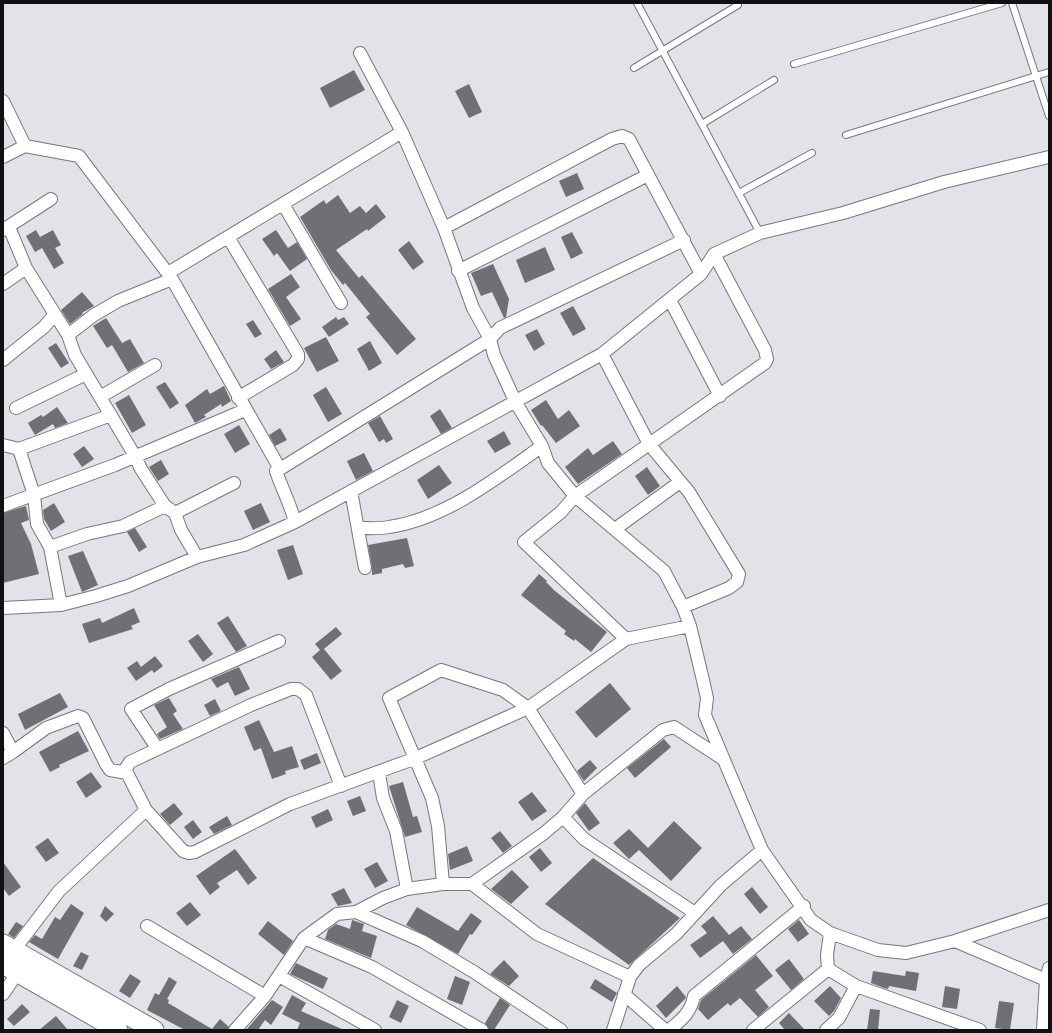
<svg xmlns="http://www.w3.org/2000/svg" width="1052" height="1033" font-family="Merriweather,serif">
<rect width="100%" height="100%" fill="#e2e3e9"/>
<path fill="#6f7075" d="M 354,70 L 365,90 L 330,108 L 320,88 Z
M 469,84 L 482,112 L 469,118 L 455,91 Z
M 577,173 L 584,189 L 566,197 L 559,181 Z
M 338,195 L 350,213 L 360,206 L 366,213 L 376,204 L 386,217 L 368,231 L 367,229 L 336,250 L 359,278 L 362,275 L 416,339 L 397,355 L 366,317 L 370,314 L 345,283 L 343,285 L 331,270 L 300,217 L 324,200 L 326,204 Z
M 36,230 L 40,237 L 53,230 L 61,245 L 55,248 L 64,263 L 54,269 L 42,248 L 35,252 L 26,236 Z
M 276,230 L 288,248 L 297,242 L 307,259 L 290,271 L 277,253 L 274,256 L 262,239 Z
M 572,232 L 583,253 L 571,259 L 561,237 Z
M 409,241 L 424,262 L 413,270 L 398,250 Z
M 545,247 L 555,270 L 525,283 L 516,260 Z
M 493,264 L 509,299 L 506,317 L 504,318 L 492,292 L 481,296 L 471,273 Z
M 291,274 L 300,287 L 286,297 L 301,319 L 290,326 L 268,289 Z
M 82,292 L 94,306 L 82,313 L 83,314 L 70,324 L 61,310 Z
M 573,306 L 586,329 L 573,336 L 560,313 Z
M 336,317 L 338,320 L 344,317 L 349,324 L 329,337 L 322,327 Z
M 106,318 L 122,343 L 130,339 L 144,363 L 128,372 L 112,345 L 107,348 L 93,326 Z
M 253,320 L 262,334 L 255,338 L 246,324 Z
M 537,329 L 545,344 L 534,351 L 525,335 Z
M 326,337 L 339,361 L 317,372 L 304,348 Z
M 370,341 L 382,363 L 369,371 L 357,349 Z
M 56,343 L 69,363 L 61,368 L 48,348 Z
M 276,350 L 284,362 L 271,369 L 264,359 Z
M 165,382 L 179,403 L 170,409 L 156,387 Z
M 224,386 L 231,401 L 222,407 L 221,404 L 204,415 L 206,417 L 195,423 L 185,405 L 207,389 L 210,394 Z
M 326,387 L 342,414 L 328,422 L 313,395 Z
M 129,395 L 146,425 L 132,433 L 115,403 Z
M 546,400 L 558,419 L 569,410 L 580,426 L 556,443 L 542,425 L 541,426 L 531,410 Z
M 57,407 L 68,423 L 55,428 L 53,424 L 35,435 L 28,423 L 41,415 L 43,417 Z
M 440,409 L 452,428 L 441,434 L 430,416 Z
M 380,416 L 393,439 L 386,443 L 384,439 L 379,442 L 368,423 Z
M 239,425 L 250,444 L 235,453 L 224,434 Z
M 280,428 L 287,440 L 275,446 L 269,435 Z
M 504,431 L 511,444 L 495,453 L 487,441 Z
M 613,441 L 622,454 L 578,484 L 565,467 L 588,448 L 593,455 Z
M 84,446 L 94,459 L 82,467 L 73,454 Z
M 364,453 L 373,471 L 356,480 L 347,461 Z
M 161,460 L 169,474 L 158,481 L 149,467 Z
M 439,465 L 452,483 L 428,499 L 417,480 Z
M 647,467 L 660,486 L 648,495 L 635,476 Z
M 54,503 L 65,522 L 51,531 L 44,519 L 43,510 Z
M 261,503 L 270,522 L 253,530 L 244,511 Z
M 26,506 L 29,520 L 21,523 L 31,544 L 39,574 L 3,583 L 3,513 Z
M 135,528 L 147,547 L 139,552 L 127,532 Z
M 407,538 L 414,566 L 405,568 L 403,564 L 382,569 L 382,573 L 372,575 L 372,567 L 368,545 Z
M 293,545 L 303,574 L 288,580 L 277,550 Z
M 83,551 L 98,585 L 82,592 L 68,556 Z
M 539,574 L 547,581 L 546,582 L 555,591 L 607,632 L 591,652 L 575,639 L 574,641 L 564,634 L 566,631 L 521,595 Z
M 134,608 L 140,622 L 131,626 L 133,629 L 89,643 L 82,624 L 100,618 L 102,623 Z
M 228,616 L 247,646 L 236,652 L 217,623 Z
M 336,627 L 342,634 L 324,649 L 342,671 L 331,680 L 312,657 L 320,650 L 315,644 Z
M 198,634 L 213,654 L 203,662 L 188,641 Z
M 155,656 L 163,666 L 154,673 L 152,670 L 136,681 L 127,668 L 137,661 L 141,667 Z
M 239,667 L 250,689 L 235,696 L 228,682 L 217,688 L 211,679 Z
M 610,683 L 631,709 L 596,738 L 575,712 Z
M 60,693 L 68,707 L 25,730 L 18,714 Z
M 169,698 L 177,711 L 173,714 L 183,729 L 160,739 L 157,734 L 167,727 L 154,705 Z
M 215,699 L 221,711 L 210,716 L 204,705 Z
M 259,720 L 274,752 L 292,746 L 299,767 L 285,771 L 286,774 L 272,779 L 261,748 L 254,751 L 244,727 Z
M 78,731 L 89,751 L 59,765 L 60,767 L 50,772 L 39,752 Z
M 664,739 L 671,747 L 635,778 L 627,768 Z
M 317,753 L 321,763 L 304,770 L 300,760 Z
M 590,760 L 597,768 L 584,781 L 577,771 Z
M 91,772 L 102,787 L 86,798 L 76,782 Z
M 403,782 L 413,817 L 417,816 L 422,832 L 405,837 L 389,786 Z
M 532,792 L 547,811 L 532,821 L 518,802 Z
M 360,796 L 366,811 L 353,816 L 347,801 Z
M 174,803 L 183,814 L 170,825 L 160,814 Z
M 585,803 L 600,823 L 589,831 L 576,813 Z
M 328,809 L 333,820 L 316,828 L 311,817 Z
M 227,816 L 232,825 L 214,834 L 209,827 Z
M 193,820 L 202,832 L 193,839 L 184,827 Z
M 674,821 L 702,848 L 671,881 L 639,850 L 629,859 L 613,843 L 629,829 L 648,848 Z
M 500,831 L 512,846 L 503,853 L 491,838 Z
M 48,838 L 59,853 L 46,862 L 35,847 Z
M 467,846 L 473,861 L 450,870 L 448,854 Z
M 540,848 L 552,863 L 541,872 L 529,857 Z
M 235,849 L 257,878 L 248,885 L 237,870 L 217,883 L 220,887 L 210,895 L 196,876 Z
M 593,858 L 680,918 L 629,965 L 545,904 Z
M 3,862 L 21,887 L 9,896 L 3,888 Z
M 377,862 L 388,881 L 375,888 L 364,869 Z
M 512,870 L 529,887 L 511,904 L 491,889 Z
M 752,887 L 768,907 L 760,914 L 744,894 Z
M 344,888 L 352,903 L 338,906 L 331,894 Z
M 190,902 L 201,915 L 187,926 L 176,913 Z
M 71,904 L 84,913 L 58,959 L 29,942 L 35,935 L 42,939 L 55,917 L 60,920 Z
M 105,906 L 114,914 L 106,922 L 100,916 Z
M 417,907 L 458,931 L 471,913 L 482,921 L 472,935 L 470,934 L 458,954 L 406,925 Z
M 713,916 L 729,935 L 741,926 L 752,939 L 733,954 L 723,941 L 700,958 L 690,945 L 707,933 L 701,926 Z
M 352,920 L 364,924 L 362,931 L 377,936 L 371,958 L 325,939 L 328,930 L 336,924 L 350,929 Z
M 799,920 L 809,934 L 798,942 L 788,929 Z
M 268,921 L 293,941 L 284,955 L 258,934 Z
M 16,922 L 23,926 L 14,938 L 8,934 Z
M 81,952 L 89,956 L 82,970 L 73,966 Z
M 756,955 L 773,976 L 755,990 L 769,1007 L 758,1017 L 740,998 L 730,1006 L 728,1003 L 708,1020 L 698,1009 L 701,1000 Z
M 789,959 L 804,979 L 791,990 L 775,970 Z
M 504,960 L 519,976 L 509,986 L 490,974 Z
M 296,963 L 328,978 L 323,989 L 290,974 Z
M 873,971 L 905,976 L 906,971 L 919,973 L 916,991 L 889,986 L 888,989 L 884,988 L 871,983 Z
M 130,974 L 141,981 L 130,998 L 119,991 Z
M 455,976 L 470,982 L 462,1005 L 447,999 Z
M 169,977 L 177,982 L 167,999 L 169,1000 L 168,1003 L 212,1029 L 220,1019 L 229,1027 L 228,1030 L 185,1030 L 147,1010 L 155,993 L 159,995 Z
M 595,979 L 617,993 L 612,1002 L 590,988 Z
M 677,986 L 686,997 L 685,999 L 666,1018 L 656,1006 Z
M 830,986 L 841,998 L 834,1011 L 829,1016 L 814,1001 Z
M 945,986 L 960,989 L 957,1009 L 942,1007 Z
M 292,995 L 306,1003 L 301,1011 L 344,1030 L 297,1030 L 300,1023 L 282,1014 Z
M 500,998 L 510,1005 L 494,1030 L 489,1030 L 485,1023 Z
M 272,1000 L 283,1007 L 271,1025 L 265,1020 L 258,1030 L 246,1030 Z
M 397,1000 L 409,1006 L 401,1023 L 389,1017 Z
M 999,1001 L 1014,1003 L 1010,1030 L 995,1028 Z
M 22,1004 L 30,1012 L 14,1026 L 7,1019 Z
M 870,1009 L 880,1010 L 878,1030 L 867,1030 Z
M 789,1013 L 805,1030 L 785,1030 L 779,1023 Z
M 56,1016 L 68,1030 L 39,1030 Z"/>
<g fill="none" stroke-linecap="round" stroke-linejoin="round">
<g stroke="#76767c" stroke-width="8">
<path id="service" d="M 637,3 L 760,233
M 1012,3 L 1049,116
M 794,64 L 1002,3
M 634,68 L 738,5
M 702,124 L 774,80
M 846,135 L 1049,72
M 739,193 L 812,153"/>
</g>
<g stroke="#76767c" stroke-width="14">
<path id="minor" d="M 360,53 L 402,132 L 444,228 L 473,308 L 490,339 L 494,355 L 516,403 L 542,446 L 548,463 L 575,496 L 664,571 L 683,607 L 690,626 L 702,676 L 707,698 L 705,715 L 762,850
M 3,101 L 25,146
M 3,157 L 25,146 L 79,156 L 172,279 L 280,469 L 276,471 C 282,489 290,503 295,522
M 283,204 L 341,303
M 9,227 L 26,268 L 68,335
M 444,228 L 612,139 L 622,136 L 629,139 L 701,274
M 3,230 L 51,199
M 228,237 L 298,354 L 298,359 L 293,365 L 238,398
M 458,271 L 648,175
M 168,273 L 402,132
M 172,279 L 118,301 L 94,315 L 68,335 L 75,355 L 135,456 L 141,469 L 165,506 L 175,513 L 181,530 L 197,557
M 3,284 L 26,268
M 670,300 L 720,396
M 602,354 L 649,444 L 689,492 L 739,574 L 737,582 L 729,588 L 683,607
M 3,360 L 44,327 L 55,314
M 100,397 L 155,365
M 16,408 L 86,374
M 3,445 L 19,449 L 111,415
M 19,449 L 34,495 L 37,524 L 50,547 L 61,605
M 280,469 L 490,339 L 500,328 L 684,240
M 351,491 L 365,568
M 3,506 L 115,465 L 245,410
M 175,513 L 234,483
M 358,528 C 368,528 379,529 389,527 C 445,519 497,478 542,446
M 615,529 L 680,482
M 50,547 L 87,534 L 123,526 L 165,506
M 3,608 L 61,605 L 96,596 L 128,586 L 197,557 L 244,545 L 295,522 L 602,354 L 701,274 L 714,254 L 760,233 L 843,213 L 944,182 L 1049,157
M 626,639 L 524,542 L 561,512 L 575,496 L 765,363 L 767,359 L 765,350 L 714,254
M 3,733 L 13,752 L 3,758
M 157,748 L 131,709 L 169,689 L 279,641
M 13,752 L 46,728 L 78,716 L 83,718 L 106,764 L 110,770 L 127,773
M 379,773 L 383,798 L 396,831 L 407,889
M 583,794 L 663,730 L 674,727 L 723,759
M 146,810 L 183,851 L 189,853 L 195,852 L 290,804 L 416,758 L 528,708 L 626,639 L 690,626
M 563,817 L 584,839 L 695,913
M 443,884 L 438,826 L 432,798 L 389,698 L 441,670 L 503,690 L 528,708 L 583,794 L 563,817 L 543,834 L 472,884 L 537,934 L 630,977
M 356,912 L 422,941 L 474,972 L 561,1030
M 147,926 L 265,996
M 830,933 L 827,955 L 828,969 L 856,986
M 304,938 L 372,967 L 482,1030
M 955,941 L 1049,910
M 14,950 L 59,891 L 146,810 L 127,773 L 126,768 L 130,762 L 251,705 L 291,689 L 298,689 L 306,695 L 341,786
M 279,976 L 375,1030
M 1046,980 L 1049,968
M 3,994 L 18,972
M 624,994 L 665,1030
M 235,1030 L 265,996 L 304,938 L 337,914 L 356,912 L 383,898 L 407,889 L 443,884 L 472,884
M 613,1030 L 630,977 L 639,965 L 676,934 L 721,885 L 762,850 L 811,920 L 830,933 L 878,950 L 906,953 L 955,941 L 1046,980 L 1043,1030
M 669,1030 C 682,1020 691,1012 694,996 L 804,906
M 753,1030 L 828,969
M 826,1030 L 839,1018 L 856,986 L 980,1030"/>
</g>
<g stroke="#76767c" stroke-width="21">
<path id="primary" d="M 3,944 L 154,1030
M 3,964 L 118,1030"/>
</g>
<use href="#service" stroke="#fff" stroke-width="6"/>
<use href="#minor" stroke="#fff" stroke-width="12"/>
<use href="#primary" stroke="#fff" stroke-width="19"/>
</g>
<rect width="1052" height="1033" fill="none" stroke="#111113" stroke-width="8"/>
</svg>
